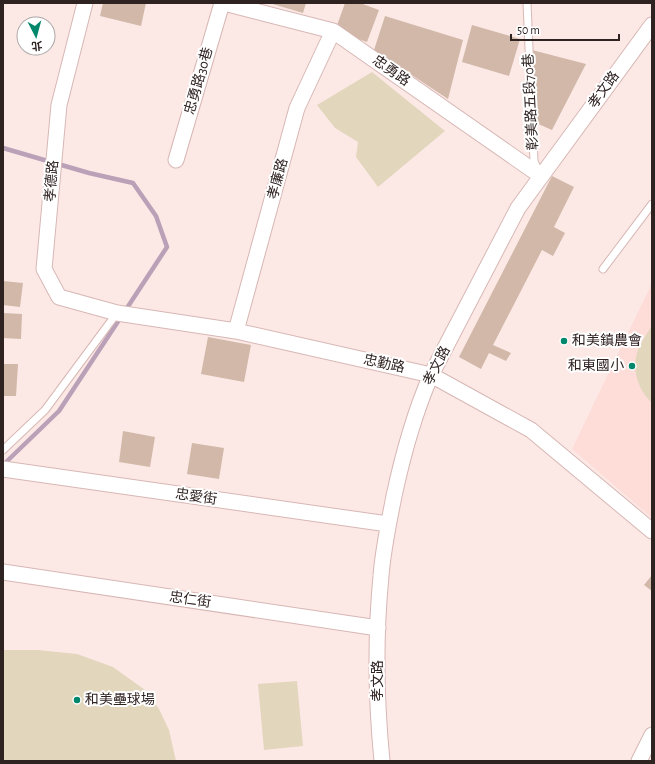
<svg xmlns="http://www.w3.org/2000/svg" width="655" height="764" font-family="'Alegreya Sans','Noto Sans TC',sans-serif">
<rect width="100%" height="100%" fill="#fce9e6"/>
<path fill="#feddd9" d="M 652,283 L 652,518 L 572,449 Z"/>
<path fill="#e2d6bd" d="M 372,72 L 445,131 L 378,187 L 356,157 L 358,142 L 335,128 L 317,105 Z
M 652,325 L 652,403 C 638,390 632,371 637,353 C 640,343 647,334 652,325 Z
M 3,650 L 38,650 L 77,654 L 113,667 L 145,690 L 159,709 L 169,730 L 176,761 L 3,761 Z
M 297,681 L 303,746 L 264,750 L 258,684 Z"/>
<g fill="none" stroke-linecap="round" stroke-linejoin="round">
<path stroke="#baa1b8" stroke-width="4.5" d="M 3,148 L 89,173 L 133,183 L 156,216 L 167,247 L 125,311
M 3,465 L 59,411 L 121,317"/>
</g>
<path fill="#d1b8a8" d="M 103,3 L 146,3 L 141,26 L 100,16 Z
M 269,3 L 306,3 L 303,13 Z
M 345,3 L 360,3 L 379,10 L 367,42 L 335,31 Z
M 385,16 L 463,40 L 448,99 L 374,50 Z
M 472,25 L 520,39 L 509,76 L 462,62 Z
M 532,50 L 586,64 L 552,130 L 536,123 Z
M 552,176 L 574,187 L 554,227 L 565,233 L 553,256 L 542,250 L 493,345 L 511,353 L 506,361 L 489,353 L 481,369 L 459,357 Z
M 3,281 L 23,283 L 20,307 L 3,305 Z
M 3,313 L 22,314 L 21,339 L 3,338 Z
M 208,337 L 251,345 L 244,382 L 201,374 Z
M 3,364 L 18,364 L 16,396 L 3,396 Z
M 123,431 L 155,437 L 150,467 L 119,462 Z
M 192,443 L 224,448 L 219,479 L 187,474 Z
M 652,575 L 652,591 L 644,585 Z"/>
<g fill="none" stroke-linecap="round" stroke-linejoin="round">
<g stroke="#d7b7b4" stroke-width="9">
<path id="lane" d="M 527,3 L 534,161 L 538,170
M 603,269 L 652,204
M 3,450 L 45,410 L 117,313"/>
</g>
<g stroke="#d7b7b4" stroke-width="17">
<path id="street" d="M 85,3 L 59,105 L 44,269 L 59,297 L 117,313 L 236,331 L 431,375 L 531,430 L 652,531
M 224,3 L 333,31 L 541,176
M 176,160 L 222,3
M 236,331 L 297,108 L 333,31
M 3,469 L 388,524
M 3,572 L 378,628
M 382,761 C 376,700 375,638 381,576 C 383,549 389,522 394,496 C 403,454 414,414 431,375 L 518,208 L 652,25
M 639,761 L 652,735"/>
</g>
<use href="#lane" stroke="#fff" stroke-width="7"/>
<use href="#street" stroke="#fff" stroke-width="15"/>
</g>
<g fill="#01876b" stroke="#fff" stroke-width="1.5">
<circle cx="564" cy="341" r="4"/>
<circle cx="632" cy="366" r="4"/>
<circle cx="77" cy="700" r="4"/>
</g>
<g text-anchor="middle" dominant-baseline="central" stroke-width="4" stroke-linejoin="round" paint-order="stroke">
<g font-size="14" fill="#2f2322" stroke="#fff">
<text transform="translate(391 71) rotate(35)">忠勇路</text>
<text transform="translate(199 81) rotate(-74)">忠勇路30巷</text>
<text transform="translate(604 90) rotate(-54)">孝文路</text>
<text transform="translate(531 102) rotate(-93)">彰美路五段70巷</text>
<text transform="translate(278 179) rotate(-75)">孝廉路</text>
<text transform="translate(52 181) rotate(-85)">孝德路</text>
<text transform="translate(384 364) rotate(12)">忠勤路</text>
<text transform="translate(437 366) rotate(-63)">孝文路</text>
<text transform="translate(196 497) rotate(8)">忠愛街</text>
<text transform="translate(190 600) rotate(8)">忠仁街</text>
<text transform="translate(378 681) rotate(-90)">孝文路</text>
</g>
<g font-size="14" fill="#2f2322" stroke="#fff" text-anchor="start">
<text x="572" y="341">和美鎮農會</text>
<text x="624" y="366" text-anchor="end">和東國小</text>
<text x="85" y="700">和美壘球場</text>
</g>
</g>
<rect width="655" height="764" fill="none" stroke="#2f2322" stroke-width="8"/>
<g transform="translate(36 36) rotate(174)"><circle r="19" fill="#ffffff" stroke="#aca7a7"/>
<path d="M0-3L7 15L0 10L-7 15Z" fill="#01876b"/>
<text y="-6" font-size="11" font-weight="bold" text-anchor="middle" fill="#2f2322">北</text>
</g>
<path d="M511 34v6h108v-6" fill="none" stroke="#2f2322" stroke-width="2"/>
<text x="517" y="34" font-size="12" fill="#2f2322" stroke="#ffffff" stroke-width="3" paint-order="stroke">50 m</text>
</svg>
